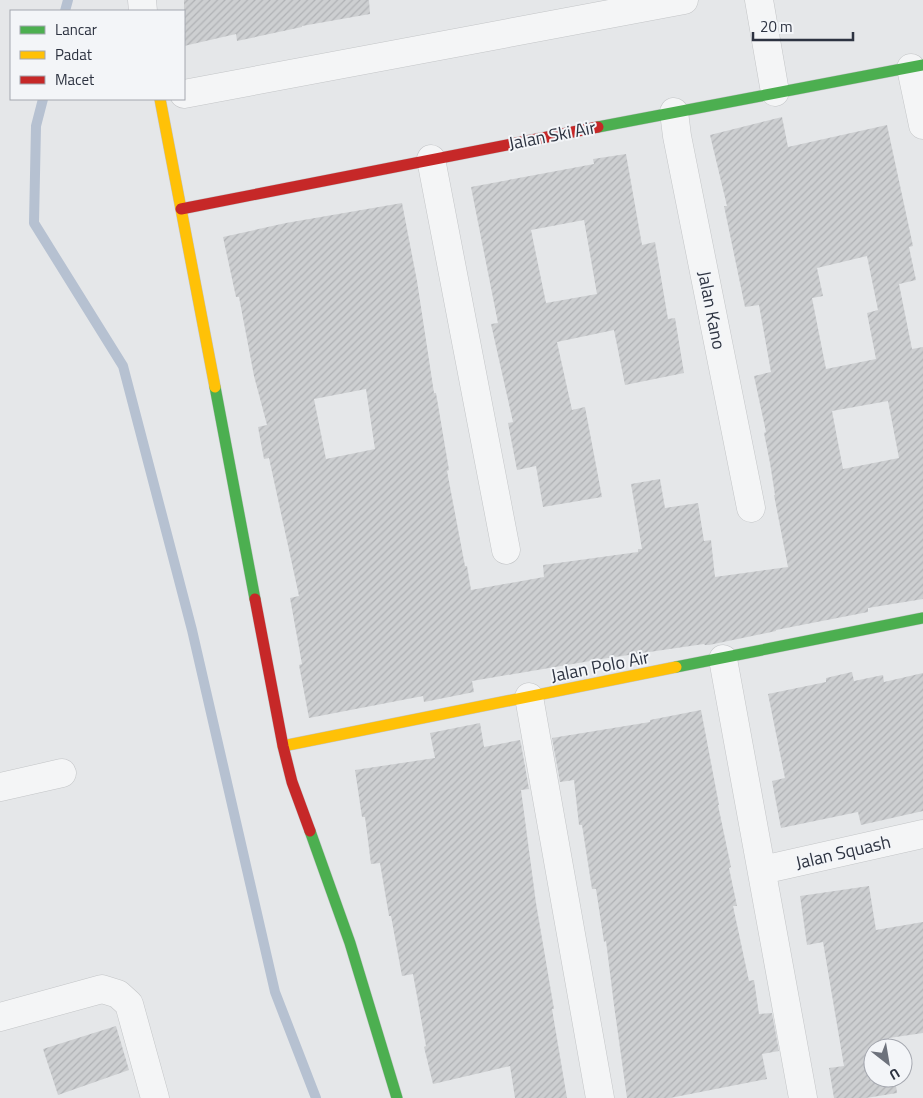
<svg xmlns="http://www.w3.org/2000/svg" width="923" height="1098" font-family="'Titillium Web',sans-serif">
<defs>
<pattern id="building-hatch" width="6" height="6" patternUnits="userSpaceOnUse" patternTransform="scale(1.25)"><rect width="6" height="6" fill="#cdcfd1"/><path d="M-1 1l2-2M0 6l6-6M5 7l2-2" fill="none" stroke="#b0b2b5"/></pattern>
</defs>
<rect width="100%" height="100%" fill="#e5e7e9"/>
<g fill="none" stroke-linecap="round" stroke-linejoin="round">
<path stroke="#b6c1d1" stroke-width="10" d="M 65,11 L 68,0
M 43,99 L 36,126 L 34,223 L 123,366 L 192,630 L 275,992 L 316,1098"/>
</g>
<path fill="url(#building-hatch)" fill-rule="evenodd" d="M 184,0 L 369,0 L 370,14 L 302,26 L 302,27 L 237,41 L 236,34 L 184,46 Z
M 782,117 L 788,147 L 887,125 L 913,246 L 909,247 L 916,280 L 899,284 L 912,349 L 923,347 L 923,599 L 868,608 L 868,612 L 776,630 L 776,631 L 709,645 L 705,645 L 704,644 L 608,658 L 472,681 L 474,692 L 424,702 L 423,696 L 309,718 L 299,665 L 302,664 L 290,598 L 299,596 L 269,458 L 264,459 L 258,427 L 267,425 L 254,376 L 239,297 L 236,297 L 223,237 L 286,223 L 402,203 L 417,281 L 434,393 L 436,393 L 449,470 L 447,471 L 465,566 L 467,566 L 471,590 L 544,577 L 543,565 L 638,552 L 638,549 L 642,549 L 631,484 L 660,479 L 665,508 L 698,503 L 704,541 L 711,540 L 715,577 L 788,567 L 774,495 L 775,495 L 770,463 L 764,433 L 766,432 L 754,376 L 771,372 L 759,305 L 745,307 L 724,206 L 727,206 L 710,135 ZM 867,256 L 878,310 L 867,313 L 876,359 L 826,369 L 812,298 L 823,296 L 817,268 ZM 366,389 L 375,449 L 326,459 L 314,399 ZM 888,401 L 899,458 L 843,469 L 832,411 Z
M 626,154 L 642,245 L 655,242 L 668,319 L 675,318 L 684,373 L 625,385 L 614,330 L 557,342 L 572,410 L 585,407 L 602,497 L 543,507 L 536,466 L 517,470 L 508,423 L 513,422 L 491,324 L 498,323 L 471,187 L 594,164 L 593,159 ZM 584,220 L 597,294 L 546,303 L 531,230 Z
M 852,672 L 854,681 L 883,675 L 884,682 L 923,673 L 923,811 L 861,825 L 858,812 L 781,828 L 772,781 L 785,778 L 768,694 L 826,682 L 826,678 Z
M 701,710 L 719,805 L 718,805 L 731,867 L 729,868 L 737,906 L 733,906 L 749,981 L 754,980 L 759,1014 L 772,1013 L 779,1051 L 762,1054 L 767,1079 L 670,1098 L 627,1098 L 614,1005 L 606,941 L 604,942 L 596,889 L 592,889 L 582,825 L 579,825 L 574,780 L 560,782 L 552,738 L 650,722 L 650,720 Z
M 480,723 L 484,747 L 520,740 L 521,744 L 529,789 L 521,790 L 536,903 L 554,1009 L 552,1009 L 567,1098 L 515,1098 L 510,1066 L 433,1084 L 424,1047 L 426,1046 L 413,974 L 402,976 L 391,916 L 389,916 L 380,863 L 371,864 L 365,817 L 362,817 L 355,770 L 435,758 L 430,733 Z
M 869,886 L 876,930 L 923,922 L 923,1033 L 889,1038 L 890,1048 L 873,1048 L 873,1078 L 895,1078 L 897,1093 L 866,1098 L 834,1098 L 829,1068 L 844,1066 L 823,942 L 807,945 L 800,896 Z
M 116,1026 L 129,1070 L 58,1095 L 43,1049 Z"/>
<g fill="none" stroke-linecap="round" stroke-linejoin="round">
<g stroke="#c3c5c7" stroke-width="29">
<path id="street" d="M 142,0 L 143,11
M 759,0 L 775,92
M 911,68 L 923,125
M 184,94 L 684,0
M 674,112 L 677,136 L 751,508
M 431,159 L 506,550
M 723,659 L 803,1098
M 529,697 L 600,1098
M 0,787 L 62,773
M 762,870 L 923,834
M 0,1017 L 102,989 L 118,994 L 129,1004 L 155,1098"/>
</g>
<g stroke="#c3c5c7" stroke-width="12">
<path id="fast" d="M 598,127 L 923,65
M 215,387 L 255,599
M 676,667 L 923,618
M 310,831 L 350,943 L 397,1098"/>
</g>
<g stroke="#c3c5c7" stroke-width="12">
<path id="slow" d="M 160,99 L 215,387
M 283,746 L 676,667"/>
</g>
<g stroke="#c3c5c7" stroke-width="12">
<path id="jam" d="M 181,209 L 598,127
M 255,599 L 283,746 L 292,782 L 310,831"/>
</g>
<use href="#street" stroke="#f4f5f6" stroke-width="28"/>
<use href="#fast" stroke="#4caf50" stroke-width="11"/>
<use href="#slow" stroke="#ffc107" stroke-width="11"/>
<use href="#jam" stroke="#c62828" stroke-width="11"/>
</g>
<g text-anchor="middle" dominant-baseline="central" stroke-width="4" stroke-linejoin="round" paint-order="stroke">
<g font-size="18" fill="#2d3341" stroke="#f3f5f8">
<text transform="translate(552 135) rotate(-11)">Jalan Ski Air</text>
<text transform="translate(712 310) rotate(79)">Jalan Kano</text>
<text transform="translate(600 666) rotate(-11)">Jalan Polo Air</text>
<text transform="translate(843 852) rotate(-13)">Jalan Squash</text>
</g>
</g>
<rect x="10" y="10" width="175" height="90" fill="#f3f5f8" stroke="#a4a7af"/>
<rect x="20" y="26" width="25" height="8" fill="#4caf50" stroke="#a4a7af"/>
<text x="55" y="35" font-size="15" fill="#2d3341">Lancar</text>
<rect x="20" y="51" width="25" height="8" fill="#ffc107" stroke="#a4a7af"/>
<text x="55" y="60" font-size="15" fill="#2d3341">Padat</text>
<rect x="20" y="76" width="25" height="8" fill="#c62828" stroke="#a4a7af"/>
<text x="55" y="85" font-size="15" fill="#2d3341">Macet</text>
<g transform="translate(888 1063) rotate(149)"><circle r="24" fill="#f3f5f8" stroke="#a4a7af"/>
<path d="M0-4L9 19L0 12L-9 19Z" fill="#6d727c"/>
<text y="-8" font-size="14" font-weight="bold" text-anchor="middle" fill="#2d3341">U</text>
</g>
<path d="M753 32v8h100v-8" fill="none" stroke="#2d3341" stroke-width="2.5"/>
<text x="760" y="32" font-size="15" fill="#2d3341" stroke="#f3f5f8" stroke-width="4" paint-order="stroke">20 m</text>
</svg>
